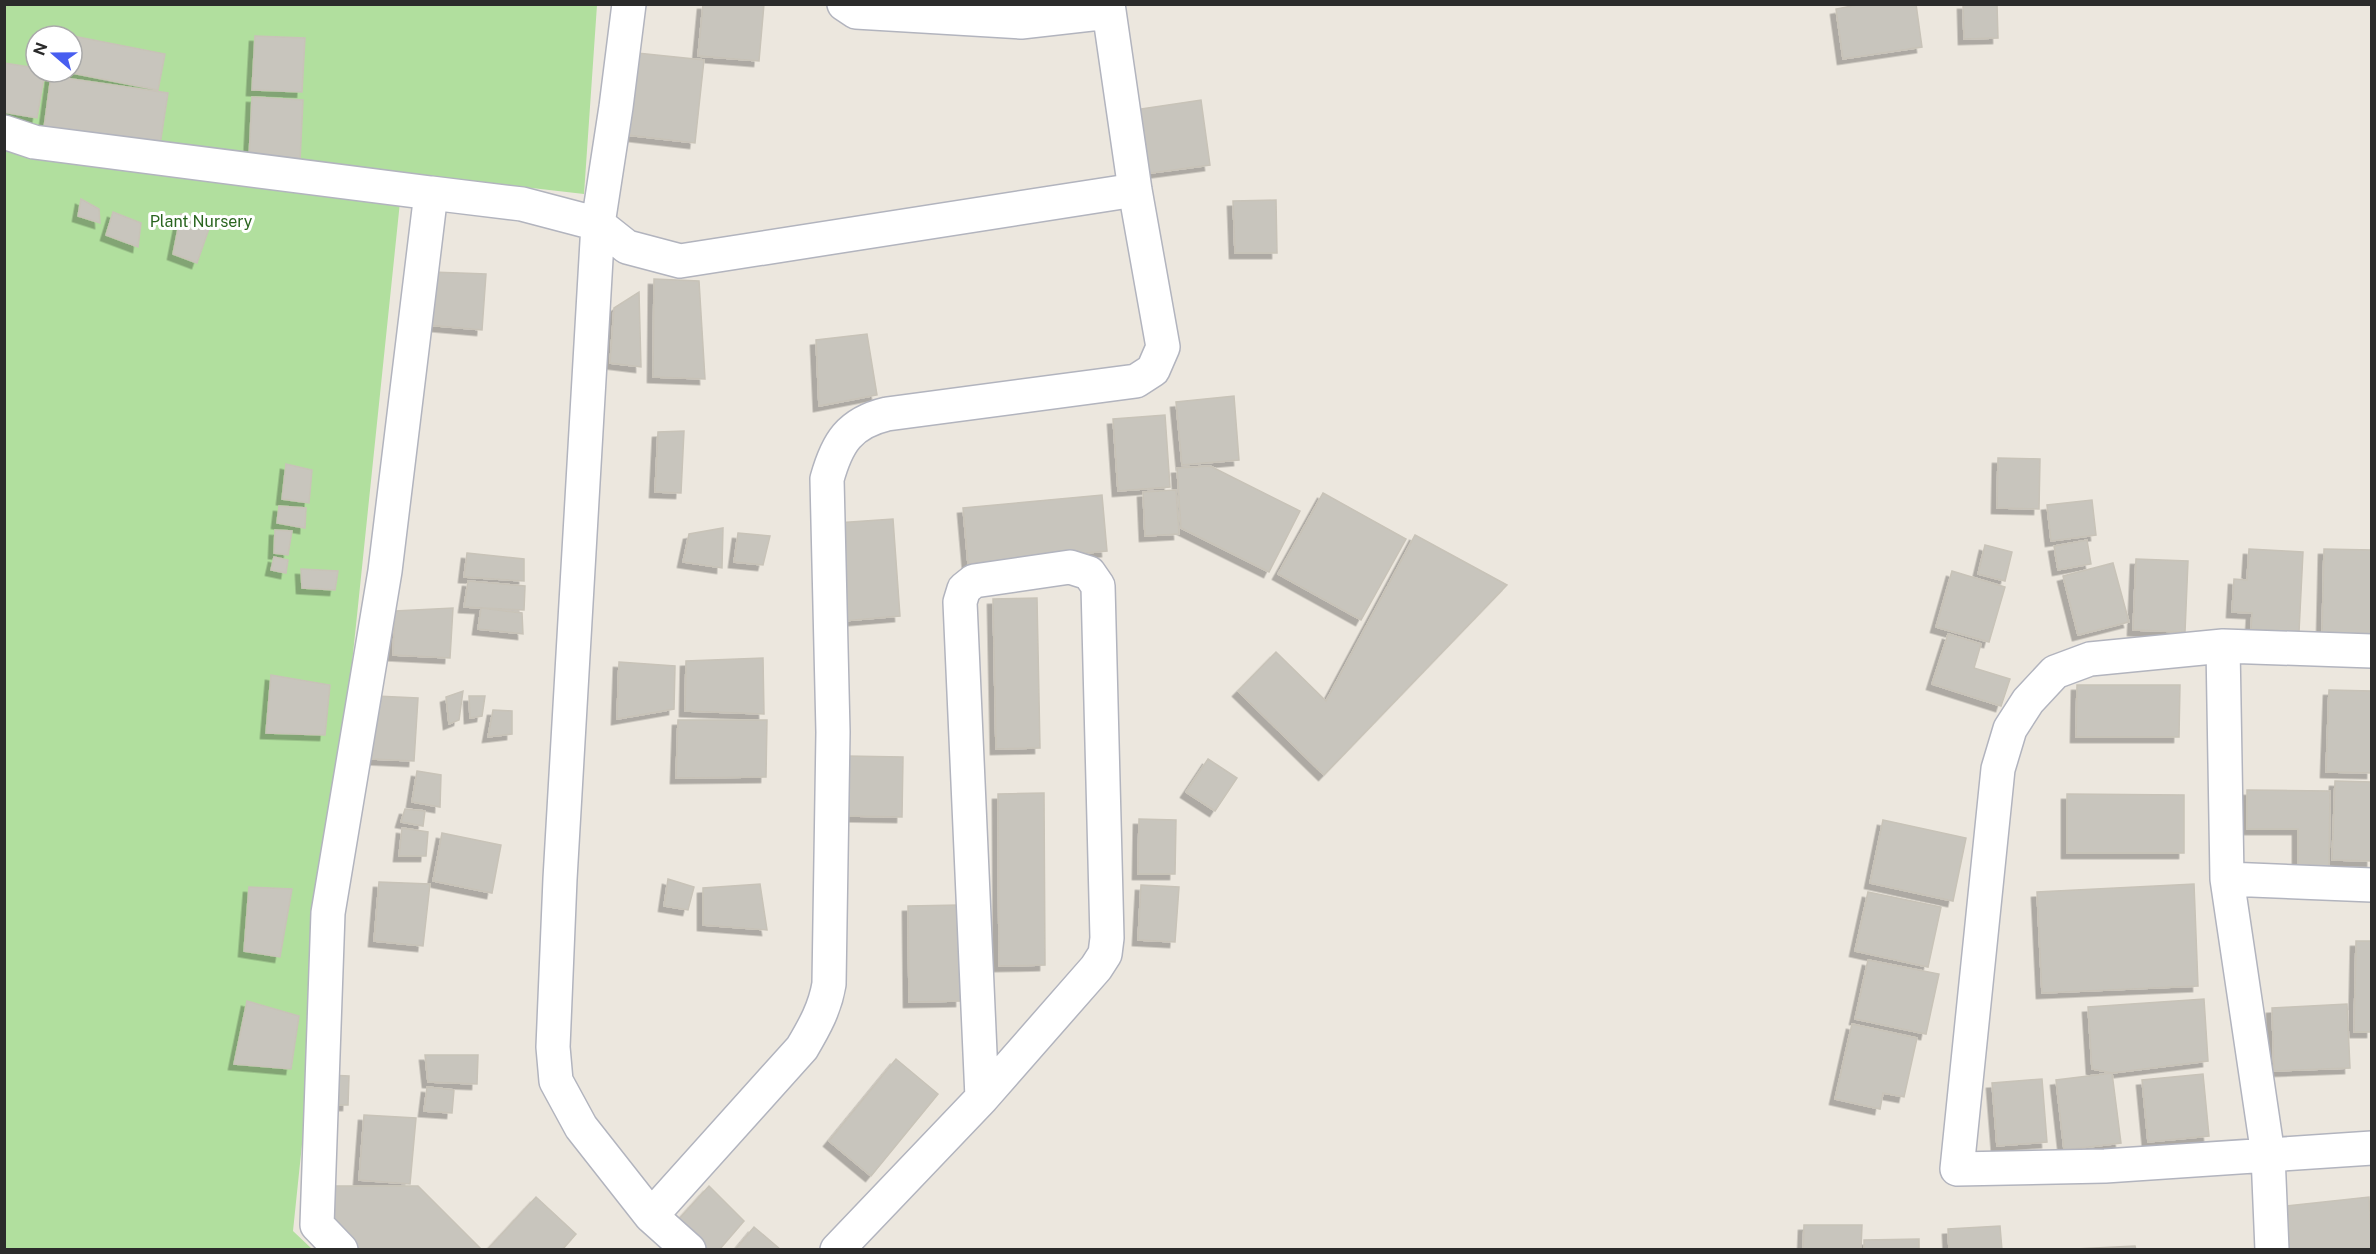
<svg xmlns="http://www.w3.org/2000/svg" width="2376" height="1254" font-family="'Public Sans',sans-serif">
<defs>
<filter id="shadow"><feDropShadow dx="-5.5" dy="5.5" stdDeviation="0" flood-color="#0004"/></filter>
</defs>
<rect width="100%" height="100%" fill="#ece7de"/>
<path fill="#b1df9e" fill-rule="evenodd" d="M 5,5 L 597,5 L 584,194 L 403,173 L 293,1231 L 312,1249 L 5,1250 ZM 36,36 L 72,36 L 72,72 L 36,72 Z"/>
<path fill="#c8c5bd" stroke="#c8c3b8" stroke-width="1.5" filter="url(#shadow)" d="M 703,4 L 764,4 L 759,61 L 698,56 Z
M 1862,4 L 1916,4 L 1922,47 L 1843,59 L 1836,9 Z
M 1963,4 L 1997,4 L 1998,38 L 1964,39 Z
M 73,36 L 165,54 L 158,90 L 67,72 L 72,72 Z
M 255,36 L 305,38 L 302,92 L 252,90 Z
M 637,53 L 704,60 L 695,143 L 627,135 Z
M 4,63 L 36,68 L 36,72 L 45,72 L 37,118 L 4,112 Z
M 51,76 L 168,93 L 160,145 L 44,128 Z
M 252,97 L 303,100 L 300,161 L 249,158 Z
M 1201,100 L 1210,165 L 1144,174 L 1135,110 Z
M 81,199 L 99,209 L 100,223 L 78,216 Z
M 1276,200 L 1277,253 L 1235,253 L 1233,201 Z
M 113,212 L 141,223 L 138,247 L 106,235 Z
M 181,214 L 211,223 L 197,263 L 173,254 Z
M 432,272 L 486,274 L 482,330 L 427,325 Z
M 654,279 L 699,281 L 705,379 L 653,377 Z
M 639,292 L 641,367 L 610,363 L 614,308 Z
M 867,334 L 877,395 L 819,406 L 816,340 Z
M 1234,396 L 1239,460 L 1182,465 L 1176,402 Z
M 1165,415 L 1170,487 L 1118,491 L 1113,419 Z
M 684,431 L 681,493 L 655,492 L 658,432 Z
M 1998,458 L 2040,459 L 2039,509 L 1997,508 Z
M 286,464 L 312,470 L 309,503 L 282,499 Z
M 1210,466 L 1300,511 L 1269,572 L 1181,528 L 1177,468 Z
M 1176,490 L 1179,534 L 1145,536 L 1143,492 Z
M 1323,493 L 1406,539 L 1361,620 L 1278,574 Z
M 1102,495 L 1107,551 L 968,564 L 963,508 Z
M 2092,500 L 2096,535 L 2051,541 L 2047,505 Z
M 279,506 L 306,508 L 305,528 L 277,523 Z
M 893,519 L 900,616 L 843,621 L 836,523 Z
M 723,528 L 722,568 L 683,562 L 689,534 Z
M 275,530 L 292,531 L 288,555 L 274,553 Z
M 738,533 L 770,536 L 763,565 L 734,562 Z
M 1415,535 L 1507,585 L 1324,775 L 1238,691 L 1276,652 L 1326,701 Z
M 2087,540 L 2091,564 L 2058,570 L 2054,546 Z
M 1985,545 L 2012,552 L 2005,581 L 1978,574 Z
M 2249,549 L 2303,552 L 2299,632 L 2251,629 L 2252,613 L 2232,612 L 2234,579 L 2247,580 Z
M 2324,549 L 2372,550 L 2372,636 L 2322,636 Z
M 467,553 L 524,559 L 524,581 L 464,577 Z
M 274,557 L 288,560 L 286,573 L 271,570 Z
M 2136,559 L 2188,561 L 2185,632 L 2133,630 Z
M 2113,563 L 2129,622 L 2078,635 L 2063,576 Z
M 301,569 L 338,571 L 335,590 L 302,588 Z
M 1952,571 L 2005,587 L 1989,642 L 1936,627 Z
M 468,581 L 525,586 L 524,610 L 464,607 Z
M 1037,598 L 1040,748 L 996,749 L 993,599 Z
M 453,608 L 450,658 L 393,655 L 395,611 Z
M 481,608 L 522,613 L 523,634 L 478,629 Z
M 1948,634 L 1981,644 L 1974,668 L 2010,679 L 2001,706 L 1932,684 Z
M 763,658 L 764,714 L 685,711 L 686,661 Z
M 619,662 L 675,666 L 674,709 L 617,719 Z
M 271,675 L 330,685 L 325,735 L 266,733 Z
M 2077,685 L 2180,685 L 2179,737 L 2076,737 Z
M 2329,690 L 2372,691 L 2372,773 L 2326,772 Z
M 463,691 L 459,720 L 449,724 L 446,697 Z
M 376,696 L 418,698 L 414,761 L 372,759 Z
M 469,696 L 485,696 L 482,716 L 470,718 Z
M 493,710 L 512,711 L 512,734 L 488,737 Z
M 678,720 L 767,720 L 766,777 L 676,778 Z
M 846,756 L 903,757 L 902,817 L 845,816 Z
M 1208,759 L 1237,778 L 1215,811 L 1186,792 Z
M 417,771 L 441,775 L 440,807 L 412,802 Z
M 2335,781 L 2372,782 L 2372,861 L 2332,860 Z
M 2247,790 L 2330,791 L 2329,869 L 2298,869 L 2298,829 L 2247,829 Z
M 1044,793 L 1045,965 L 999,966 L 998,794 Z
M 2067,794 L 2184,795 L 2184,853 L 2067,853 Z
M 405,809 L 425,811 L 423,826 L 401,822 Z
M 1139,819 L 1176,820 L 1175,874 L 1138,874 Z
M 1883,820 L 1966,838 L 1953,901 L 1870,883 Z
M 402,828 L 428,832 L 426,856 L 399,856 Z
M 442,833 L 501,845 L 492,893 L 433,881 Z
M 668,879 L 694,887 L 688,910 L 664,906 Z
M 379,882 L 430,884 L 423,946 L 374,941 Z
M 760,884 L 767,930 L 703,925 L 703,888 Z
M 2194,884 L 2198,986 L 2042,993 L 2037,892 Z
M 1141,885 L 1179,887 L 1175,942 L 1138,940 Z
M 249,887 L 292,889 L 280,957 L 244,951 Z
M 1868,892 L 1941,907 L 1928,967 L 1855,951 Z
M 960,905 L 961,1001 L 909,1002 L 908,906 Z
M 2356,941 L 2372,941 L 2372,1032 L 2354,1032 Z
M 1868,960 L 1939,974 L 1926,1034 L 1855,1019 Z
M 2204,999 L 2208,1061 L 2112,1073 L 2092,1069 L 2088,1007 Z
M 247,1001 L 299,1016 L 291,1069 L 234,1064 Z
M 2347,1004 L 2350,1068 L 2274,1071 L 2272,1008 Z
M 1852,1024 L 1917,1038 L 1904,1097 L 1883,1093 L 1880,1109 L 1835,1099 Z
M 425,1055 L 478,1055 L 477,1084 L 428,1082 Z
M 896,1059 L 938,1094 L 871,1176 L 829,1141 Z
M 2112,1073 L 2121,1143 L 2064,1150 L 2056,1080 Z
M 2203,1074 L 2209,1136 L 2148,1142 L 2142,1080 Z
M 328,1075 L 349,1076 L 348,1105 L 327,1105 Z
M 2042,1079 L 2047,1142 L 1997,1146 L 1992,1083 Z
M 427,1087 L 454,1090 L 452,1113 L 424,1111 Z
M 364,1115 L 416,1118 L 410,1184 L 359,1180 Z
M 330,1186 L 418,1186 L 482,1250 L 352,1250 L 330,1228 Z
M 709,1186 L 744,1221 L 719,1250 L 701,1250 L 678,1220 Z
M 536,1197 L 576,1234 L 562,1250 L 487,1250 Z
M 2369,1197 L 2372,1250 L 2288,1250 L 2285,1206 Z
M 1804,1225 L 1862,1225 L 1861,1250 L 1803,1250 Z
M 2000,1226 L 2002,1250 L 1949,1250 L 1948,1229 Z
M 754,1227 L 781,1250 L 735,1250 Z
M 1919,1239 L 1919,1250 L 1864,1250 L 1864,1240 Z
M 2135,1246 L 2136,1250 L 2075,1250 L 2075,1249 Z"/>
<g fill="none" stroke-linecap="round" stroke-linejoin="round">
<g stroke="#b2b4be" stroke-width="36">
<path id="minor" d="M 629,4 L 616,107 L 598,224 L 560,879 L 553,1047 L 556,1081 L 581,1127 L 651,1216 L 802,1048 C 815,1026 825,1008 829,984 L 833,732 L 827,479 C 837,443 849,423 887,414 L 1136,381 L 1153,370 L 1163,347 L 1135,190 L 1108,4
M 844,4 L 856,12 L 1021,22 L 1109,12
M 4,132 L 34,142 L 431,193 L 385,571 L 328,913 L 317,1225 L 341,1250
M 431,193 L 522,204 L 598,224 L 627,247 L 680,261 L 1135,190
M 2223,646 L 2227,879 L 2268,1155 L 2272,1250
M 2372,651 L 2223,646 L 2090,659 L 2055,672 L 2028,701 L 2010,729 L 1998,769 L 1957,1169 L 2105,1166 L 2372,1148
M 2227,879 L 2372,885
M 651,1216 L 689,1250
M 837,1250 L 982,1098 L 1096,968 L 1105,954 L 1107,938 L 1098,586 L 1089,573 L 1070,567 L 974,581 L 964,589 L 960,602 L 982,1098"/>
</g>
<use href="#minor" stroke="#fff" stroke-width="33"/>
</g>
<g text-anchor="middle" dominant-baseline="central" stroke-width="6" stroke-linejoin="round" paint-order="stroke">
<g font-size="16" fill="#2a651f" stroke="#fff">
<text x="201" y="221">Plant Nursery</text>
</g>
</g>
<rect width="2376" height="1254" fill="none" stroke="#2b2b2b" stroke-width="12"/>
<g transform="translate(54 54) rotate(290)"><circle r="28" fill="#ffffff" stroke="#aaaaaa" stroke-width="1.5"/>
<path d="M0-4.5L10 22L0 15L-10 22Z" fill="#485ef0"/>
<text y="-9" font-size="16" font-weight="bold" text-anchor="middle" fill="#2b2b2b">N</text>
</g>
</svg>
